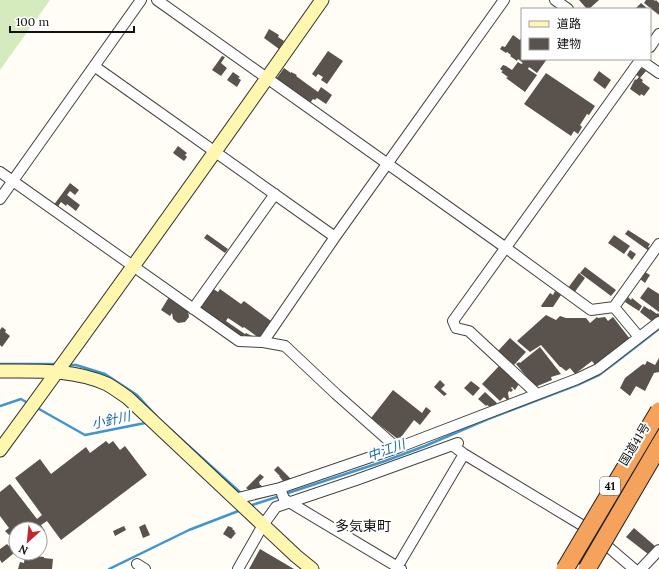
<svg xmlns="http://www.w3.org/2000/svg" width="659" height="569" font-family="Lora,'Noto Sans JP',serif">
<rect width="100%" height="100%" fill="#fffdf5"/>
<path fill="#d5ebbd" d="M 0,0 L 50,0 L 0,70 Z"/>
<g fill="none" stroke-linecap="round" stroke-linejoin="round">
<path stroke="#3f96cf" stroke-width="2.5" d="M 0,364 L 57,364
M 68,365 L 76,365 L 105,374 L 137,395 L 160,420 L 242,494
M 0,406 L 21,399 L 26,402
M 39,409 L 85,435 L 145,423
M 285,494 L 385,461 L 425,446 L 488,419 L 577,385 L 599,375 L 615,363 L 659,329
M 249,506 L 280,496
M 109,569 L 189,530 L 241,510"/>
</g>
<path fill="#5a524d" d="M 579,0 L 599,0 L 589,9 L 587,9 Z
M 646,0 L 654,0 L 655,1 L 656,0 L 659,3 L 659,15 L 644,3 Z
M 641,3 L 648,9 L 635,9 Z
M 269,29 L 279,35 L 278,37 L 284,41 L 279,49 L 264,38 Z
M 513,35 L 520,40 L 522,37 L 522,59 L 547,59 L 537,73 L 529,67 L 528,69 L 537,75 L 525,92 L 506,78 L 508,77 L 501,72 L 503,71 L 500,69 L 503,65 L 506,66 L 512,70 L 518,62 L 521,64 L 523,63 L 518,59 L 517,61 L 510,56 L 511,55 L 507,52 L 506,53 L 500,49 L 502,46 L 505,47 Z
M 328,51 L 343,61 L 327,84 L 321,80 L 323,77 L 318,74 L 316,77 L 312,74 Z
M 222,56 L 225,57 L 221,63 L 227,68 L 221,76 L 212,70 Z
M 284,68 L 291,73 L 291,72 L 297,75 L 296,76 L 318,92 L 321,87 L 332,95 L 326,104 L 317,98 L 315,100 L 313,99 L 310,103 L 276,79 Z
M 640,69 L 643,69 L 646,71 L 640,78 L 643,80 L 642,82 L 650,88 L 644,96 L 641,94 L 640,96 L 630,89 L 635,79 L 636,80 L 639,77 L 636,74 Z
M 599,71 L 611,80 L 605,89 L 593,80 Z
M 233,72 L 240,77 L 238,78 L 241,80 L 237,87 L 227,80 Z
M 546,73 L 595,106 L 589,115 L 587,114 L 580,125 L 582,127 L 578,134 L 574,131 L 571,136 L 524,104 Z
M 178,146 L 187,153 L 185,155 L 187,157 L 184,161 L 173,153 Z
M 70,183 L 79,190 L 75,195 L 70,191 L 67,195 L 80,205 L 76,211 L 67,204 L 66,206 L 61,202 L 57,208 L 53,206 Z
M 628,230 L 650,244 L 648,247 L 651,249 L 649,251 L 625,234 Z
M 207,234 L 228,249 L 225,253 L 204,238 Z
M 614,235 L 630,246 L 624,254 L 608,243 Z
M 630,250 L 636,254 L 632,260 L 627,255 Z
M 585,267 L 616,290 L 611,296 L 580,273 Z
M 645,272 L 650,275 L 645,283 L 640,279 Z
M 579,273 L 585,278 L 574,293 L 568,288 Z
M 648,287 L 659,294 L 659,312 L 640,298 Z
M 212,288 L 218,292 L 220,289 L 241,304 L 244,301 L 271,321 L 259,338 L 244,327 L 243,328 L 228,318 L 226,321 L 245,334 L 246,333 L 252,336 L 250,339 L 244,335 L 242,338 L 200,309 L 203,305 L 202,304 Z
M 555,291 L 561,295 L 553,307 L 542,307 L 541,306 L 550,293 L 553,295 Z
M 169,297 L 181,305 L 180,306 L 183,306 L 188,310 L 189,317 L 185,322 L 178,323 L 173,319 L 172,313 L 170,316 L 161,310 Z
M 628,297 L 631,300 L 632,298 L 642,306 L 639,311 L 625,302 Z
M 644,306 L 650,310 L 650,309 L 657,314 L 657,313 L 659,314 L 659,317 L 658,316 L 656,319 L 654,323 L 640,312 Z
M 546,315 L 556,320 L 560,316 L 566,318 L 586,318 L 590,323 L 597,317 L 598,318 L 605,317 L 608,321 L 613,317 L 630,339 L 602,361 L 595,365 L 592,361 L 575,374 L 570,368 L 566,371 L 561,367 L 560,367 L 541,345 L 530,352 L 517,341 Z
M 2,327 L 6,330 L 5,332 L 10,336 L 2,347 L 0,345 L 0,330 Z
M 510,338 L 526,352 L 514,365 L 498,351 Z
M 540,347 L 561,374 L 551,377 L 552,380 L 535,387 L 516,364 L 519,362 L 520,363 Z
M 659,358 L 659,372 L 654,373 L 645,391 L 636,386 L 630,396 L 620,388 L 625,378 L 643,364 L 645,365 L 647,361 L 655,365 Z
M 499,366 L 517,382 L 516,383 L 519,384 L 515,390 L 512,387 L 511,388 L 513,390 L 511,392 L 509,391 L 508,393 L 509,399 L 508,401 L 504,397 L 500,401 L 482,384 Z
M 440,380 L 445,385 L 441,389 L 447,394 L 444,396 L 434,387 Z
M 471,381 L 480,388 L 473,396 L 464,388 Z
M 393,390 L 422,413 L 426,407 L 431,411 L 420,425 L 414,420 L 399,440 L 371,418 Z
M 485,392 L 497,403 L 492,408 L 487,405 L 490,402 L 486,406 L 478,399 Z
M 106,441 L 109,444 L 113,441 L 120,450 L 125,446 L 147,475 L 61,540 L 47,521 L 41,525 L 45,531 L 40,535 L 40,529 L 16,529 L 16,537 L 13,533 L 9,535 L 5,531 L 9,528 L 0,516 L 0,492 L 10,484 L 37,519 L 42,515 L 15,478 L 40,459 L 51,474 L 86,447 L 90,453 Z
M 278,466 L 292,480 L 284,483 L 282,481 L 283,481 L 279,476 L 280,476 L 274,470 Z
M 260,474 L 264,477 L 259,482 L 260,485 L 261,485 L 263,489 L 250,491 L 246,488 Z
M 145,524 L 150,535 L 143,538 L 139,527 Z
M 124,526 L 126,530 L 115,536 L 113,531 Z
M 228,526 L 233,528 L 232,529 L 235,531 L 234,532 L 236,533 L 231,539 L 223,534 Z
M 634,528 L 655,546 L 648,554 L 626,537 Z
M 7,544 L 9,546 L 10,545 L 13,549 L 12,550 L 14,553 L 2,563 L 0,560 L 0,549 Z
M 260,549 L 294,569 L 249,569 Z
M 25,555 L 44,557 L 44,558 L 53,559 L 52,569 L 18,569 L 20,562 L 24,563 Z"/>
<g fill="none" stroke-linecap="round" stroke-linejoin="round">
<g stroke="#444" stroke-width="12">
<path id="street" d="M 157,0 L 506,248 L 591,310 L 614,307 L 659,244
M 555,0 L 568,9
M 650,47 L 659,34
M 639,59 L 659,73
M 94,66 L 335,237
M 0,172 L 239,341 L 263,342 L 285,346 L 336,394 L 397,448
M 0,199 L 141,0
M 614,307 L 639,337
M 193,309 L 275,194
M 263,342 L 335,237 L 504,0
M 537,394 L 469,331 L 456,328 L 453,321 L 641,59
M 452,445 L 464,454 L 585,527 L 634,569
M 280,488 L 284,499 L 289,502 L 401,569
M 234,499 L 280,488 L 397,448 L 577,379 L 598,369 L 659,322
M 137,564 L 145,569
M 238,569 L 263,525 L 276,507 L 356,480 L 458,443
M 396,569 L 464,454
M 641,569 L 659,550"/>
</g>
<g stroke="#333" stroke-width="15">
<path id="secondary" d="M 0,371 C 37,371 73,369 107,384 C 114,388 121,393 128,398 L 296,556 L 312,569
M 0,450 C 109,301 216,151 322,0"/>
</g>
<g stroke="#222" stroke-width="19">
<path id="highway" d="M 645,459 L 645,456 L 659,433"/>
</g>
<use href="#street" stroke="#fff" stroke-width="10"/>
<use href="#secondary" stroke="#fff6b0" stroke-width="13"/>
<use href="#highway" stroke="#f5a25d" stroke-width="17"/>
<g stroke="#222" stroke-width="19" stroke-linecap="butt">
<path id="highway-bridge" d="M 565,569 L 659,411
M 587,569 L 659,446"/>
</g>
<use href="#highway-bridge" stroke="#f5a25d" stroke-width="17"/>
</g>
<g text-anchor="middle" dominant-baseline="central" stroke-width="4" stroke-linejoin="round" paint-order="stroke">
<rect fill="#fff" stroke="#585858" stroke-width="1" x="600" y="477" width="20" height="18" rx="3"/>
<g font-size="11" font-weight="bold" fill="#111">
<text x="610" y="486">41</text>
</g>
<g font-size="12" fill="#111" stroke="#fff">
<text transform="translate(634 444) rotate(-59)">国道41号</text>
</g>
<g font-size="13" font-style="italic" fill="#1768a6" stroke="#fff">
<text transform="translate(111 420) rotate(-12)">小針川</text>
<text transform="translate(386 450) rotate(-20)">中江川</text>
</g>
<g font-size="14" fill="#111" stroke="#fff">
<text x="363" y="526">多気東町</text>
</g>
</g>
<rect x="521" y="8" width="130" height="52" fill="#ffffff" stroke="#a0a0a0"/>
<rect x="529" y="21" width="20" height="6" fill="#fff6b0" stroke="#a0a0a0"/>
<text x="557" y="28" font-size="12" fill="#111111">道路</text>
<rect x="529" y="38" width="20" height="12" fill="#5a524d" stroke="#a0a0a0"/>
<text x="557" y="48" font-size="12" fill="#111111">建物</text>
<g transform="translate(28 541) rotate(207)"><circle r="19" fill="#ffffff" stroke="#a0a0a0"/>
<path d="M0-3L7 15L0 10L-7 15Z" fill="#c4262e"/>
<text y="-6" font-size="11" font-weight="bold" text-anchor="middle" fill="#111111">N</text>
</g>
<path d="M10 26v6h124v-6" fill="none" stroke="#111111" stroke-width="2"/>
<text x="16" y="26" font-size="12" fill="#111111" stroke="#ffffff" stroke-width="3" paint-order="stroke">100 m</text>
</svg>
